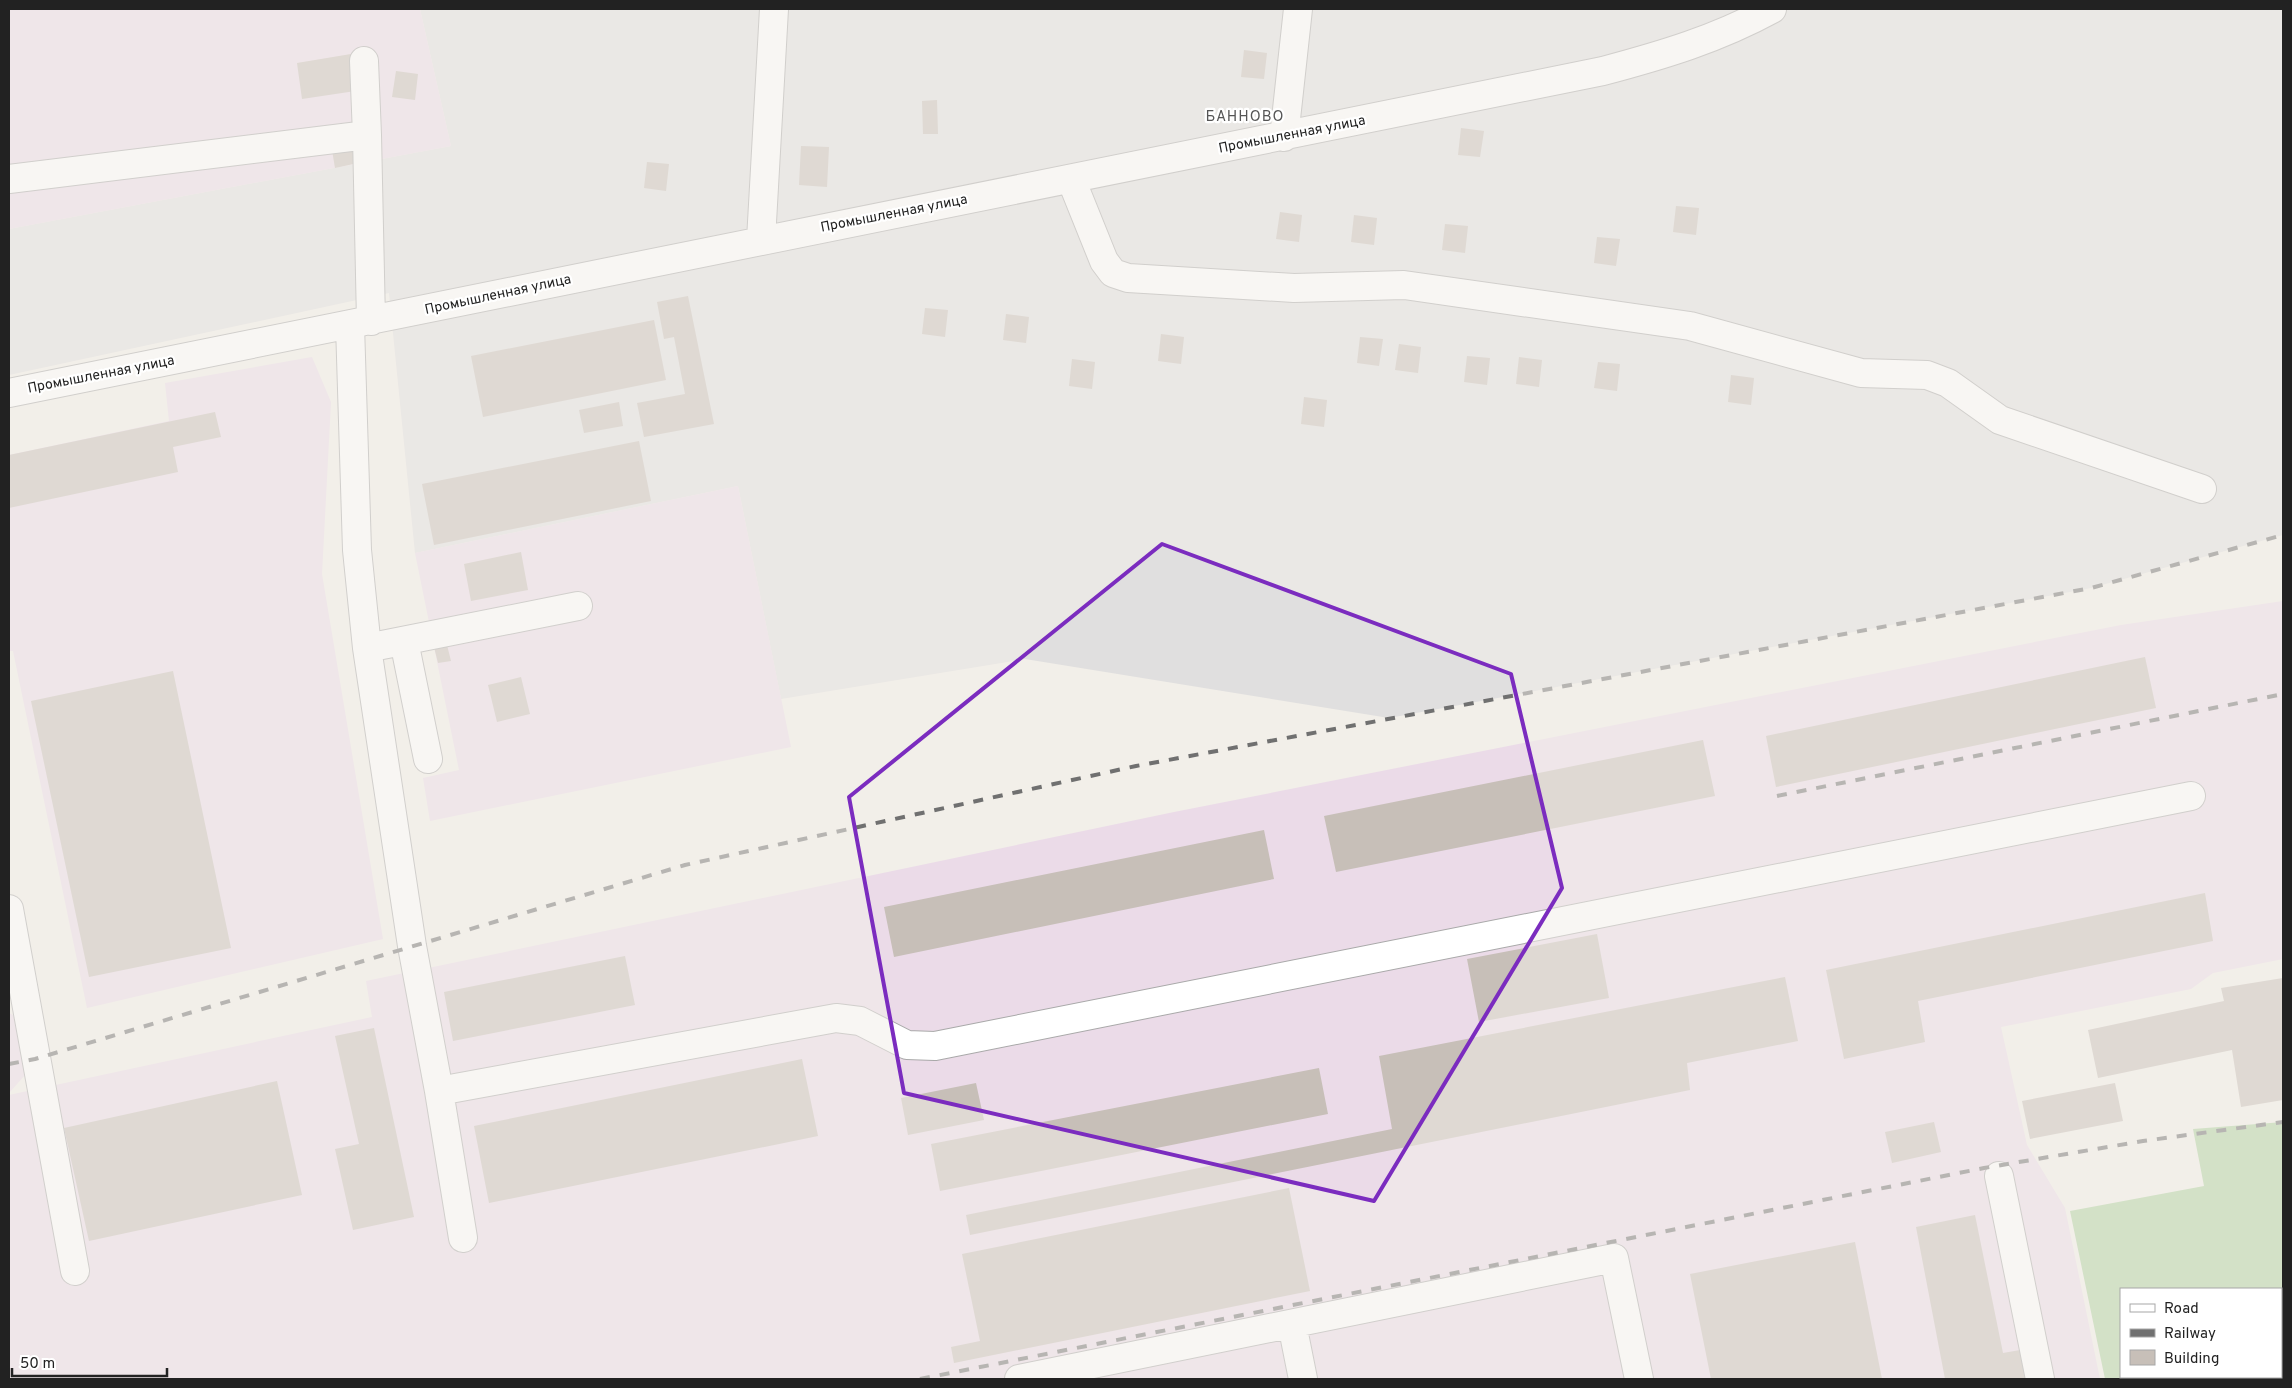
<svg xmlns="http://www.w3.org/2000/svg" width="2292" height="1388" font-family="Overpass,sans-serif">
<rect width="100%" height="100%" fill="#f2efe9"/>
<path fill="#e0dfdf" d="M 420,9 L 2283,9 L 2283,535 L 2091,588 L 1389,718 L 1025,659 L 781,699 L 738,486 L 415,553 L 389,293 L 9,375 L 9,229 L 451,146 Z"/>
<path fill="#ebdbe8" d="M 9,9 L 420,9 L 451,146 L 9,229 Z
M 312,357 L 331,402 L 322,574 L 383,939 L 87,1008 L 13,651 L 9,651 L 9,455 L 169,421 L 165,383 Z
M 738,486 L 791,747 L 430,821 L 423,778 L 459,770 L 415,553 Z
M 2283,601 L 2283,959 L 2213,973 L 2191,989 L 2001,1027 L 2027,1145 L 2065,1208 L 2100,1379 L 9,1379 L 9,1095 L 372,1017 L 366,981 L 1174,812 L 2121,625 Z
M 9,1013 L 15,1016 L 26,1074 L 9,1093 Z"/>
<path fill="#add19e" d="M 2283,1122 L 2283,1372 L 2281,1373 L 2281,1289 L 2121,1289 L 2121,1377 L 2261,1377 L 2250,1379 L 2105,1379 L 2070,1211 L 2204,1186 L 2193,1129 Z"/>
<path fill="#c7bfb8" d="M 1244,50 L 1267,53 L 1264,79 L 1241,77 Z
M 357,53 L 362,90 L 302,99 L 297,63 Z
M 396,71 L 418,74 L 415,100 L 392,97 Z
M 937,100 L 938,134 L 923,134 L 922,101 Z
M 1461,128 L 1484,131 L 1480,157 L 1458,155 Z
M 354,145 L 358,163 L 335,168 L 332,150 Z
M 801,146 L 829,147 L 827,187 L 799,185 Z
M 647,162 L 669,164 L 666,191 L 644,188 Z
M 1676,206 L 1699,208 L 1696,235 L 1673,232 Z
M 1280,212 L 1302,215 L 1299,242 L 1276,239 Z
M 1354,215 L 1377,218 L 1374,245 L 1351,242 Z
M 1445,224 L 1468,226 L 1465,253 L 1442,250 Z
M 1597,237 L 1620,239 L 1616,266 L 1594,263 Z
M 688,296 L 714,424 L 644,437 L 637,403 L 685,394 L 674,337 L 664,339 L 657,302 Z
M 925,308 L 948,310 L 945,337 L 922,334 Z
M 1006,314 L 1029,317 L 1026,343 L 1003,340 Z
M 654,320 L 666,380 L 483,417 L 471,356 Z
M 1161,334 L 1184,337 L 1181,364 L 1158,361 Z
M 1360,337 L 1383,339 L 1379,366 L 1357,363 Z
M 1399,344 L 1421,347 L 1418,373 L 1395,370 Z
M 1467,356 L 1490,358 L 1487,385 L 1464,382 Z
M 1519,357 L 1542,360 L 1539,387 L 1516,384 Z
M 1072,359 L 1095,362 L 1092,389 L 1069,386 Z
M 1598,362 L 1620,364 L 1617,391 L 1594,388 Z
M 1731,375 L 1754,378 L 1751,405 L 1728,402 Z
M 1304,397 L 1327,400 L 1324,427 L 1301,424 Z
M 619,402 L 623,426 L 584,433 L 579,410 Z
M 215,412 L 221,437 L 173,447 L 178,472 L 9,508 L 9,455 Z
M 639,441 L 651,501 L 434,545 L 422,484 Z
M 521,552 L 528,590 L 471,601 L 464,564 Z
M 446,641 L 451,661 L 438,663 L 433,643 Z
M 2145,657 L 2156,708 L 1776,787 L 1766,736 Z
M 173,671 L 231,948 L 89,977 L 31,701 Z
M 521,677 L 530,714 L 497,722 L 488,685 Z
M 1703,740 L 1715,796 L 1336,872 L 1324,816 Z
M 1264,830 L 1274,879 L 894,957 L 884,907 Z
M 2205,893 L 2213,941 L 1918,1001 L 1925,1042 L 1844,1059 L 1826,970 Z
M 1597,934 L 1609,998 L 1479,1022 L 1467,959 Z
M 625,956 L 635,1005 L 453,1041 L 444,992 Z
M 1785,977 L 1798,1041 L 1687,1063 L 1690,1090 L 970,1235 L 966,1215 L 1392,1129 L 1379,1056 Z
M 2283,978 L 2283,1100 L 2241,1107 L 2232,1050 L 2098,1078 L 2088,1030 L 2224,1001 L 2221,988 Z
M 374,1028 L 414,1217 L 353,1230 L 335,1149 L 359,1144 L 335,1036 Z
M 802,1059 L 818,1136 L 489,1203 L 474,1126 Z
M 1319,1068 L 1328,1114 L 940,1191 L 931,1144 Z
M 277,1081 L 302,1195 L 89,1241 L 64,1128 Z
M 976,1083 L 984,1120 L 908,1135 L 901,1098 Z
M 2115,1083 L 2123,1121 L 2030,1139 L 2022,1101 Z
M 1934,1122 L 1941,1152 L 1892,1163 L 1885,1132 Z
M 1289,1188 L 1310,1291 L 954,1363 L 951,1347 L 980,1341 L 962,1254 Z
M 1975,1215 L 2003,1353 L 2026,1349 L 2033,1379 L 1945,1379 L 1916,1227 Z
M 1855,1242 L 1882,1379 L 1711,1379 L 1690,1274 Z"/>
<g fill="none" stroke-linecap="round" stroke-linejoin="round">
<g stroke="#a9a9a9" stroke-width="30">
<path id="minor" d="M 364,61 L 367,135
M 1284,137 L 1298,9
M 9,179 L 367,135 L 371,321
M 1071,179 L 1104,261 L 1113,273 L 1128,278 L 1294,288 L 1404,285 L 1690,326 L 1861,373 L 1927,375 L 1948,383 L 2000,420 L 2202,489
M 761,240 L 774,9
M 350,325 L 357,550 L 367,648 L 412,946 L 439,1091 L 463,1238
M 9,393 L 1603,71 C 1663,55 1717,39 1772,9
M 404,641 L 428,759
M 367,648 L 578,606
M 9,909 L 75,1271
M 439,1091 L 836,1018 L 860,1021 L 907,1045 L 935,1046 L 2191,796
M 1999,1176 L 2040,1379
M 1292,1324 L 1303,1379
M 1019,1379 L 1614,1258 L 1639,1379"/>
</g>
<use href="#minor" stroke="#fff" stroke-width="28"/>
<path stroke="#707070" stroke-width="4" stroke-dasharray="10 10" stroke-linecap="butt" d="M 1777,796 L 2283,694
M 9,1064 L 35,1059 L 685,865 L 1136,766 L 2091,588 L 2283,535
M 920,1379 L 1984,1168 L 2143,1141 L 2283,1122"/>
</g>
<path d="M0 0H2292V1388H0ZM 1162,544 L 1511,674 L 1562,888 L 1374,1201 L 904,1093 L 849,797 Z" fill="#f2efe9" fill-opacity=".55" fill-rule="evenodd"/>
<path fill="none" stroke="#7b2cbf" stroke-width="4" stroke-linejoin="round" d="M 1162,544 L 1511,674 L 1562,888 L 1374,1201 L 904,1093 L 849,797 Z"/>
<g text-anchor="middle" dominant-baseline="central" stroke-width="4.5" stroke-linejoin="round" paint-order="stroke">
<g font-size="14" fill="#222" stroke="#fff">
<text transform="translate(1292 135) rotate(-11)">Промышленная улица</text>
<text transform="translate(894 214) rotate(-11)">Промышленная улица</text>
<text transform="translate(498 295) rotate(-12)">Промышленная улица</text>
<text transform="translate(101 375) rotate(-11)">Промышленная улица</text>
</g>
<g font-size="15" letter-spacing="1" fill="#555" stroke="#fff">
<text x="1245" y="117">БАННОВО</text>
</g>
</g>
<rect width="2292" height="1388" fill="none" stroke="#222222" stroke-width="20"/>
<rect x="2120" y="1288" width="162" height="90" fill="#ffffff" stroke="#a7a7a7"/>
<rect x="2130" y="1304" width="25" height="8" fill="#ffffff" stroke="#a7a7a7"/>
<text x="2164" y="1313" font-size="15" fill="#222222">Road</text>
<rect x="2130" y="1329" width="25" height="8" fill="#707070" stroke="#a7a7a7"/>
<text x="2164" y="1338" font-size="15" fill="#222222">Railway</text>
<rect x="2130" y="1350" width="25" height="15" fill="#c7bfb8" stroke="#a7a7a7"/>
<text x="2164" y="1363" font-size="15" fill="#222222">Building</text>
<path d="M12 1368v8h155v-8" fill="none" stroke="#222222" stroke-width="2.5"/>
<text x="20" y="1368" font-size="15" fill="#222222" stroke="#ffffff" stroke-width="4" paint-order="stroke">50 m</text>
</svg>
